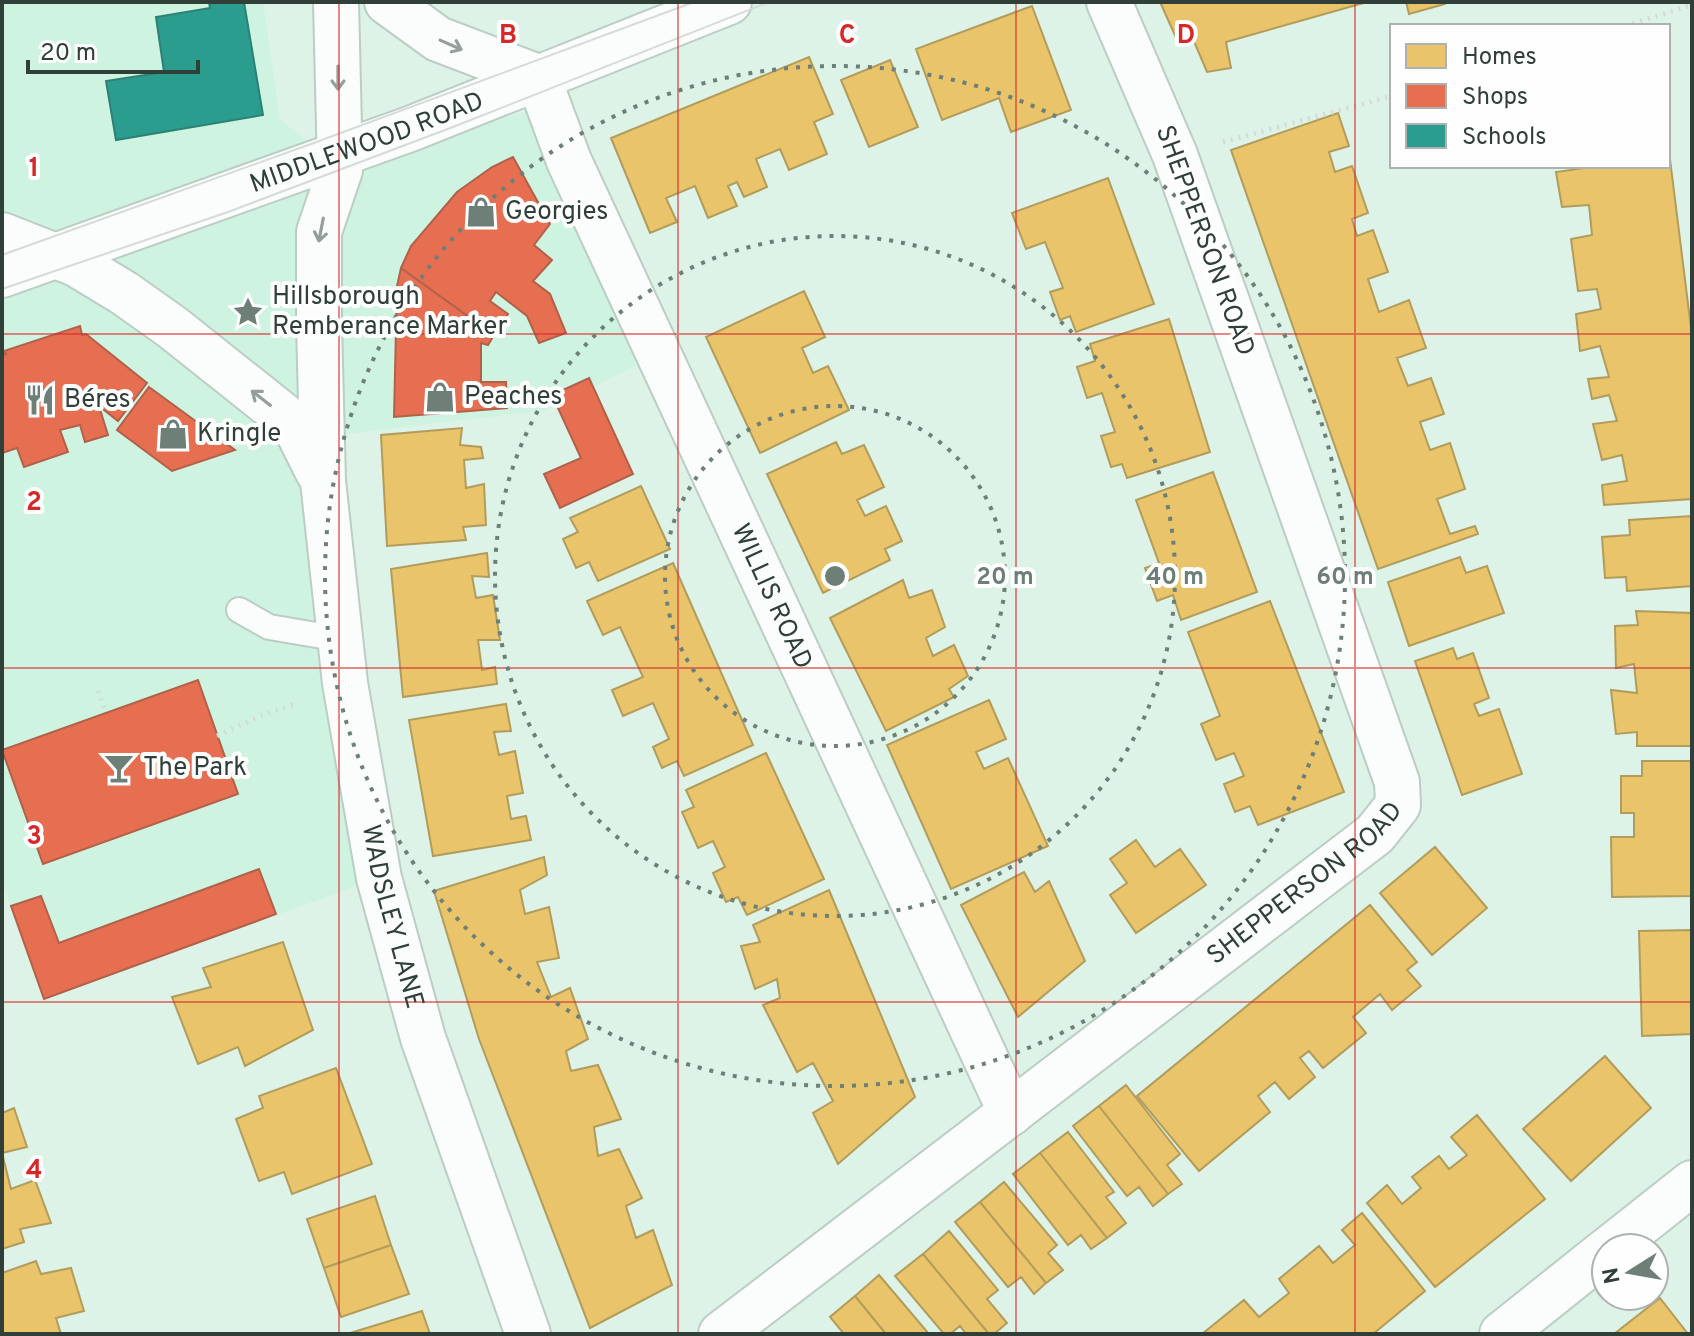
<svg xmlns="http://www.w3.org/2000/svg" width="1694" height="1336" font-family="Overpass,sans-serif">
<rect width="100%" height="100%" fill="#ddf3e8"/>
<path fill="#cff3e1" d="M 2,2 L 263,2 L 280,119 L 340,169 L 549,104 L 658,354 L 548,410 L 338,435 L 379,878 L 44,999 L 2,882 Z"/>
<path fill="#e9c46a" stroke="#b29c5b" stroke-width="2" d="M 1160,2 L 1367,2 L 1226,42 L 1231,68 L 1207,72 L 1193,39 L 1178,42 Z
M 1406,2 L 1445,2 L 1445,4 L 1409,14 Z
M 1032,6 L 1071,110 L 1011,132 L 999,98 L 942,120 L 916,49 Z
M 809,57 L 833,114 L 814,122 L 827,154 L 789,170 L 780,149 L 756,159 L 767,187 L 744,197 L 737,182 L 728,186 L 737,206 L 708,218 L 695,186 L 666,198 L 677,222 L 650,233 L 611,138 Z
M 890,60 L 918,127 L 869,147 L 841,80 Z
M 1338,113 L 1349,146 L 1329,152 L 1335,172 L 1352,166 L 1368,213 L 1352,219 L 1357,236 L 1373,230 L 1388,272 L 1368,279 L 1379,312 L 1409,300 L 1426,348 L 1397,358 L 1408,386 L 1431,378 L 1444,414 L 1420,422 L 1430,450 L 1450,443 L 1465,489 L 1437,499 L 1450,534 L 1475,526 L 1478,534 L 1378,569 L 1231,150 Z
M 1668,143 L 1692,336 L 1692,499 L 1604,505 L 1602,485 L 1627,481 L 1622,455 L 1602,460 L 1593,424 L 1617,421 L 1609,395 L 1592,399 L 1588,379 L 1609,377 L 1600,346 L 1580,351 L 1576,314 L 1601,309 L 1597,289 L 1578,291 L 1571,239 L 1592,235 L 1589,205 L 1562,207 L 1556,172 L 1585,168 L 1585,166 L 1668,166 Z
M 1108,178 L 1154,304 L 1076,332 L 1070,316 L 1060,320 L 1050,292 L 1063,288 L 1045,242 L 1026,249 L 1012,213 Z
M 804,291 L 825,337 L 802,348 L 813,373 L 828,366 L 849,410 L 760,453 L 706,337 Z
M 1169,319 L 1210,452 L 1127,478 L 1122,464 L 1111,467 L 1101,436 L 1115,432 L 1102,393 L 1087,398 L 1077,367 L 1095,361 L 1090,344 Z
M 462,428 L 460,445 L 481,447 L 483,458 L 464,460 L 466,488 L 484,484 L 486,525 L 463,527 L 466,540 L 387,546 L 381,435 Z
M 836,442 L 842,454 L 864,445 L 884,487 L 857,500 L 865,516 L 886,506 L 902,541 L 885,549 L 890,560 L 823,593 L 767,474 Z
M 1213,472 L 1257,592 L 1181,620 L 1173,595 L 1157,601 L 1145,568 L 1159,563 L 1136,500 Z
M 641,486 L 670,549 L 598,581 L 589,562 L 576,568 L 563,539 L 578,532 L 570,518 Z
M 1692,516 L 1692,586 L 1627,591 L 1626,577 L 1605,578 L 1602,537 L 1630,535 L 1629,520 Z
M 487,553 L 489,577 L 472,576 L 476,598 L 493,595 L 500,640 L 478,640 L 482,670 L 495,667 L 497,684 L 403,697 L 391,569 Z
M 1460,557 L 1466,573 L 1487,566 L 1504,613 L 1409,646 L 1388,582 Z
M 673,563 L 753,745 L 684,776 L 677,761 L 662,768 L 653,747 L 669,739 L 653,703 L 623,716 L 612,690 L 643,677 L 620,627 L 603,635 L 587,601 Z
M 903,580 L 909,598 L 932,590 L 945,627 L 926,638 L 933,656 L 954,645 L 968,676 L 949,689 L 954,697 L 886,731 L 830,618 Z
M 1270,601 L 1344,792 L 1258,825 L 1250,806 L 1235,812 L 1224,784 L 1244,776 L 1234,753 L 1216,760 L 1201,724 L 1220,716 L 1188,632 Z
M 1636,611 L 1692,613 L 1692,746 L 1637,746 L 1637,732 L 1616,734 L 1611,690 L 1637,693 L 1634,664 L 1616,668 L 1615,626 L 1638,625 Z
M 1453,648 L 1457,659 L 1473,653 L 1489,698 L 1474,704 L 1479,716 L 1499,709 L 1522,774 L 1462,795 L 1415,661 Z
M 989,700 L 1006,739 L 976,752 L 984,769 L 1008,758 L 1048,846 L 951,889 L 887,745 Z
M 506,704 L 511,731 L 494,732 L 499,755 L 515,751 L 523,793 L 507,796 L 511,819 L 526,816 L 531,840 L 433,856 L 409,720 Z
M 766,753 L 824,879 L 747,915 L 738,897 L 726,902 L 713,873 L 725,867 L 713,841 L 698,848 L 682,812 L 694,807 L 686,790 Z
M 1642,761 L 1692,761 L 1692,896 L 1612,897 L 1611,837 L 1634,837 L 1634,813 L 1621,813 L 1621,776 L 1642,776 Z
M 1136,840 L 1155,867 L 1180,849 L 1206,885 L 1136,933 L 1110,895 L 1127,883 L 1110,859 Z
M 1435,847 L 1487,908 L 1432,955 L 1380,893 Z
M 544,857 L 547,875 L 520,890 L 525,914 L 549,907 L 559,958 L 537,962 L 551,997 L 570,988 L 588,1039 L 566,1051 L 571,1071 L 598,1065 L 621,1119 L 594,1127 L 598,1156 L 619,1149 L 642,1198 L 626,1206 L 636,1238 L 653,1230 L 672,1285 L 590,1328 L 479,1039 L 434,891 Z
M 1024,872 L 1035,892 L 1049,881 L 1085,961 L 1018,1017 L 961,905 Z
M 829,890 L 915,1097 L 838,1164 L 813,1113 L 833,1101 L 813,1063 L 797,1072 L 763,1005 L 780,998 L 777,979 L 755,989 L 741,946 L 760,942 L 753,925 Z
M 1370,905 L 1417,962 L 1407,970 L 1421,986 L 1392,1010 L 1380,994 L 1353,1017 L 1366,1033 L 1323,1068 L 1309,1051 L 1300,1058 L 1315,1077 L 1289,1099 L 1275,1082 L 1258,1096 L 1270,1112 L 1199,1171 L 1137,1096 Z
M 1692,930 L 1692,1034 L 1642,1036 L 1639,931 Z
M 283,942 L 313,1030 L 245,1066 L 238,1047 L 198,1064 L 172,997 L 211,987 L 203,968 Z
M 1605,1056 L 1651,1108 L 1571,1181 L 1523,1129 Z
M 336,1068 L 372,1164 L 292,1194 L 284,1172 L 259,1181 L 236,1119 L 263,1108 L 259,1096 Z
M 1126,1085 L 1180,1154 L 1167,1165 L 1182,1184 L 1168,1194 L 1099,1106 Z
M 1099,1106 L 1168,1194 L 1153,1206 L 1139,1187 L 1127,1196 L 1073,1126 Z
M 14,1108 L 27,1147 L 2,1153 L 11,1189 L 35,1180 L 51,1223 L 20,1229 L 24,1242 L 2,1249 L 2,1113 Z
M 1477,1115 L 1545,1199 L 1435,1287 L 1367,1203 L 1387,1185 L 1402,1204 L 1421,1188 L 1412,1177 L 1439,1156 L 1449,1169 L 1467,1155 L 1451,1137 Z
M 1068,1132 L 1114,1192 L 1106,1197 L 1126,1223 L 1107,1238 L 1040,1153 Z
M 1040,1153 L 1107,1238 L 1091,1249 L 1081,1235 L 1068,1245 L 1013,1174 Z
M 1004,1182 L 1057,1245 L 1048,1253 L 1063,1270 L 1046,1283 L 980,1202 Z
M 375,1196 L 391,1245 L 324,1268 L 307,1219 Z
M 980,1202 L 1046,1283 L 1034,1294 L 1021,1277 L 1008,1287 L 955,1222 Z
M 1362,1213 L 1425,1291 L 1373,1334 L 1202,1334 L 1244,1300 L 1259,1317 L 1289,1293 L 1279,1279 L 1319,1246 L 1333,1263 L 1355,1245 L 1342,1230 Z
M 949,1231 L 998,1290 L 987,1299 L 1007,1323 L 994,1334 L 989,1334 L 923,1254 Z
M 391,1245 L 409,1294 L 341,1317 L 324,1268 Z
M 923,1254 L 989,1334 L 966,1334 L 960,1326 L 950,1334 L 944,1334 L 895,1276 Z
M 36,1261 L 41,1274 L 71,1268 L 84,1311 L 56,1318 L 61,1334 L 2,1334 L 2,1273 Z
M 879,1275 L 929,1334 L 886,1334 L 855,1296 Z
M 855,1296 L 886,1334 L 844,1334 L 830,1317 Z
M 1660,1298 L 1688,1334 L 1614,1334 Z
M 422,1311 L 430,1334 L 347,1334 Z"/>
<path fill="#e76f51" stroke="#b0614a" stroke-width="2" d="M 513,157 L 550,224 L 534,245 L 552,260 L 533,281 L 550,294 L 566,333 L 539,343 L 527,316 L 496,292 L 490,301 L 508,314 L 494,335 L 401,268 L 411,246 L 457,192 L 492,167 Z
M 401,268 L 494,335 L 488,345 L 481,343 L 481,382 L 506,382 L 507,408 L 394,417 L 397,286 Z
M 80,326 L 82,335 L 86,334 L 147,383 L 118,421 L 99,406 L 108,435 L 85,442 L 80,425 L 60,430 L 68,452 L 24,467 L 17,448 L 2,453 L 2,355 L 6,354 L 4,351 Z
M 589,378 L 633,474 L 560,508 L 544,474 L 581,458 L 552,395 Z
M 149,387 L 175,406 L 235,450 L 172,471 L 117,430 Z
M 198,680 L 238,794 L 43,864 L 2,750 Z
M 259,869 L 276,914 L 44,999 L 11,906 L 41,896 L 59,943 Z"/>
<path fill="#2a9d8f" stroke="#2c8175" stroke-width="2" d="M 209,2 L 244,2 L 263,115 L 116,140 L 106,81 L 164,72 L 156,17 L 210,8 Z"/>
<g fill="none" stroke-linecap="round" stroke-linejoin="round">
<g stroke="#bbcdc4" stroke-width="28">
<path id="service" d="M 239,610 L 269,627 L 340,639"/>
</g>
<g stroke="#bbcdc4" stroke-width="48">
<g id="minor">
<path id="s1" d="M 538,77 L 569,161 L 1011,1113"/>
<path d="M 1610,1248 L 1692,1183"/>
<path id="s2" d="M 721,1334 L 1375,834 L 1398,805 L 1397,782 L 1175,155 L 1109,2"/>
<path d="M 1502,1334 L 1606,1251"/>
</g>
</g>
<g stroke="#bbcdc4" stroke-width="48">
<g id="tertiary">
<path id="s3" d="M 336,2 L 340,170 L 319,232 L 319,324 L 323,481 L 345,683 L 379,878 L 423,1038 L 528,1334"/>
<path d="M 387,2 L 438,39 L 538,77"/>
<path d="M 2,235 L 76,264 L 124,293 L 172,327 L 294,424 L 318,472"/>
<path id="s4" d="M 2,275 L 410,129 L 729,2"/>
</g>
</g>
<path stroke="#d4dad6" stroke-width="5" stroke-dasharray="2 6" stroke-linecap="butt" d="M 1625,26 L 1692,5
M 1223,142 L 1392,96
M 98,691 L 106,713
M 217,736 L 260,716 L 298,703"/>
<use href="#service" stroke="#fafdfc" stroke-width="24"/>
<use href="#minor" stroke="#fafdfc" stroke-width="44"/>
<use href="#tertiary" stroke="#fafdfc" stroke-width="44"/>
<path stroke="#d4dbd8" stroke-width="2" d="M 2,255 L 311,144 L 694,2
M 2,289 L 228,212 L 453,127 L 769,2"/>
</g>
<defs><path id="oneway-shaft" d="M-6 0H5M1.5-3L5.5 0L1.5 3" fill="none" stroke-width="1.6" stroke-linecap="round" stroke-linejoin="round" transform="scale(2)"/></defs>
<g stroke="#959e9a">
<use href="#oneway-shaft" transform="translate(451 45) rotate(24)"/>
<use href="#oneway-shaft" transform="translate(338 78) rotate(90)"/>
<use href="#oneway-shaft" transform="translate(321 230) rotate(101)"/>
<use href="#oneway-shaft" transform="translate(261 398) rotate(-142)"/>
</g>
<path fill="none" stroke="#d62828" stroke-width="2" stroke-opacity="0.55" d="M 339,2 L 339,1334M 678,2 L 678,1334M 1016,2 L 1016,1334M 1355,2 L 1355,1334M 2,334 L 1692,334M 2,668 L 1692,668M 2,1002 L 1692,1002"/>
<g fill="none" stroke="#6d7f76" stroke-width="4" stroke-dasharray="4 8">
<circle cx="835" cy="576" r="170"/>
<circle cx="835" cy="576" r="340"/>
<circle cx="835" cy="576" r="510"/>
</g>
<defs>
<g id="shop-bare" transform="scale(2.4)"><path d="M-5-2.5h2.3a2.7 3.5 0 0 1 5.4 0H5L5.5 6h-11ZM-1.5-2.5h3a1.5 2.3 0 0 0-3 0Z" fill="#6d7f76" stroke="#fefefe" stroke-width="2.5" paint-order="stroke"/></g>
<g id="sight-bare" transform="scale(2.4)"><path d="M0-6L1.8-2.2L6-1.7L2.9 1.2L3.7 5.4L0 3.3L-3.7 5.4L-2.9 1.2L-6-1.7L-1.8-2.2Z" fill="#6d7f76" stroke="#fefefe" stroke-width="2.5" paint-order="stroke"/></g>
<g id="restaurant-bare" transform="scale(2.4)"><path d="M-5-6h1v4h1v-4h1v4h1v-4h1v5L-1.5 .5V6h-2V.5L-5-1ZM5-6V6H3V1.5H1.5Q1.5-4 5-6Z" fill="#6d7f76" stroke="#fefefe" stroke-width="2.5" paint-order="stroke"/></g>
<g id="bar-bare" transform="scale(2.4)"><path d="M-6-5H6L.8 .8V4.5H3.5V6h-7V4.5H-.8V.8Z" fill="#6d7f76" stroke="#fefefe" stroke-width="2.5" paint-order="stroke"/></g>
</defs>
<g fill-rule="evenodd">
<use href="#shop-bare" x="481" y="212"/>
<use href="#sight-bare" x="248" y="312"/>
<use href="#shop-bare" x="440" y="397"/>
<use href="#restaurant-bare" x="40" y="400"/>
<use href="#shop-bare" x="173" y="434"/>
<use href="#bar-bare" x="119" y="768"/>
</g>
<g text-anchor="middle" dominant-baseline="central" stroke-width="8" stroke-linejoin="round" paint-order="stroke">
<g font-size="26" fill="#304038" stroke="#fefefe">
<text stroke="none"><textPath href="#s4" startOffset="388">MIDDLEWOOD ROAD</textPath></text>
<text transform="translate(1204 241) rotate(70)">SHEPPERSON ROAD</text>
<text stroke="none"><textPath href="#s1" startOffset="570">WILLIS ROAD</textPath></text>
<text stroke="none"><textPath href="#s2" startOffset="738">SHEPPERSON ROAD</textPath></text>
<text stroke="none"><textPath href="#s3" startOffset="924">WADSLEY LANE</textPath></text>
</g>
<g font-size="26" fill="#304038" stroke="#fefefe" text-anchor="start">
<text x="505" y="212">Georgies</text>
<text x="272" y="297">Hillsborough<tspan x="272" dy="30">Remberance Marker</tspan></text>
<text x="464" y="397">Peaches</text>
<text x="64" y="400">Béres</text>
<text x="197" y="434">Kringle</text>
<text x="143" y="768">The Park</text>
</g>
</g>
<g font-size="26" text-anchor="middle" font-weight="bold" fill="#d62828" stroke="#fefefe" stroke-width="8" stroke-linejoin="round" paint-order="stroke">
<text x="508" y="43">B</text>
<text x="847" y="43">C</text>
<text x="1186" y="43">D</text>
<text x="34" y="176">1</text>
<text x="34" y="510">2</text>
<text x="34" y="844">3</text>
<text x="34" y="1178">4</text>
</g>
<circle cx="835" cy="576" r="12" fill="#6d7f76" stroke="#fefefe" stroke-width="4"/>
<g font-size="24" text-anchor="middle" font-weight="bold" fill="#6d7f76" stroke="#fefefe" stroke-width="8" stroke-linejoin="round" paint-order="stroke">
<text x="1005" y="584">20 m</text>
<text x="1175" y="584">40 m</text>
<text x="1345" y="584">60 m</text>
</g>
<rect width="1694" height="1336" fill="none" stroke="#304038" stroke-width="8"/>
<rect x="1390" y="24" width="280" height="144" fill="#fefefe" stroke="#acb2af" stroke-width="2"/>
<rect x="1406" y="44" width="40" height="24" fill="#e9c46a" stroke="#acb2af" stroke-width="2"/>
<text x="1462" y="64" font-size="24" fill="#304038">Homes</text>
<rect x="1406" y="84" width="40" height="24" fill="#e76f51" stroke="#acb2af" stroke-width="2"/>
<text x="1462" y="104" font-size="24" fill="#304038">Shops</text>
<rect x="1406" y="124" width="40" height="24" fill="#2a9d8f" stroke="#acb2af" stroke-width="2"/>
<text x="1462" y="144" font-size="24" fill="#304038">Schools</text>
<g transform="translate(1630 1272) rotate(259)"><circle r="38" fill="#fefefe" stroke="#acb2af" stroke-width="2"/>
<path d="M0-6L14 30L0 20L-14 30Z" fill="#6d7f76"/>
<text y="-12" font-size="22" font-weight="bold" text-anchor="middle" fill="#304038">N</text>
</g>
<path d="M28 60v12h170v-12" fill="none" stroke="#304038" stroke-width="4"/>
<text x="40" y="60" font-size="24" fill="#304038" stroke="#fefefe" stroke-width="6" paint-order="stroke">20 m</text>
</svg>
